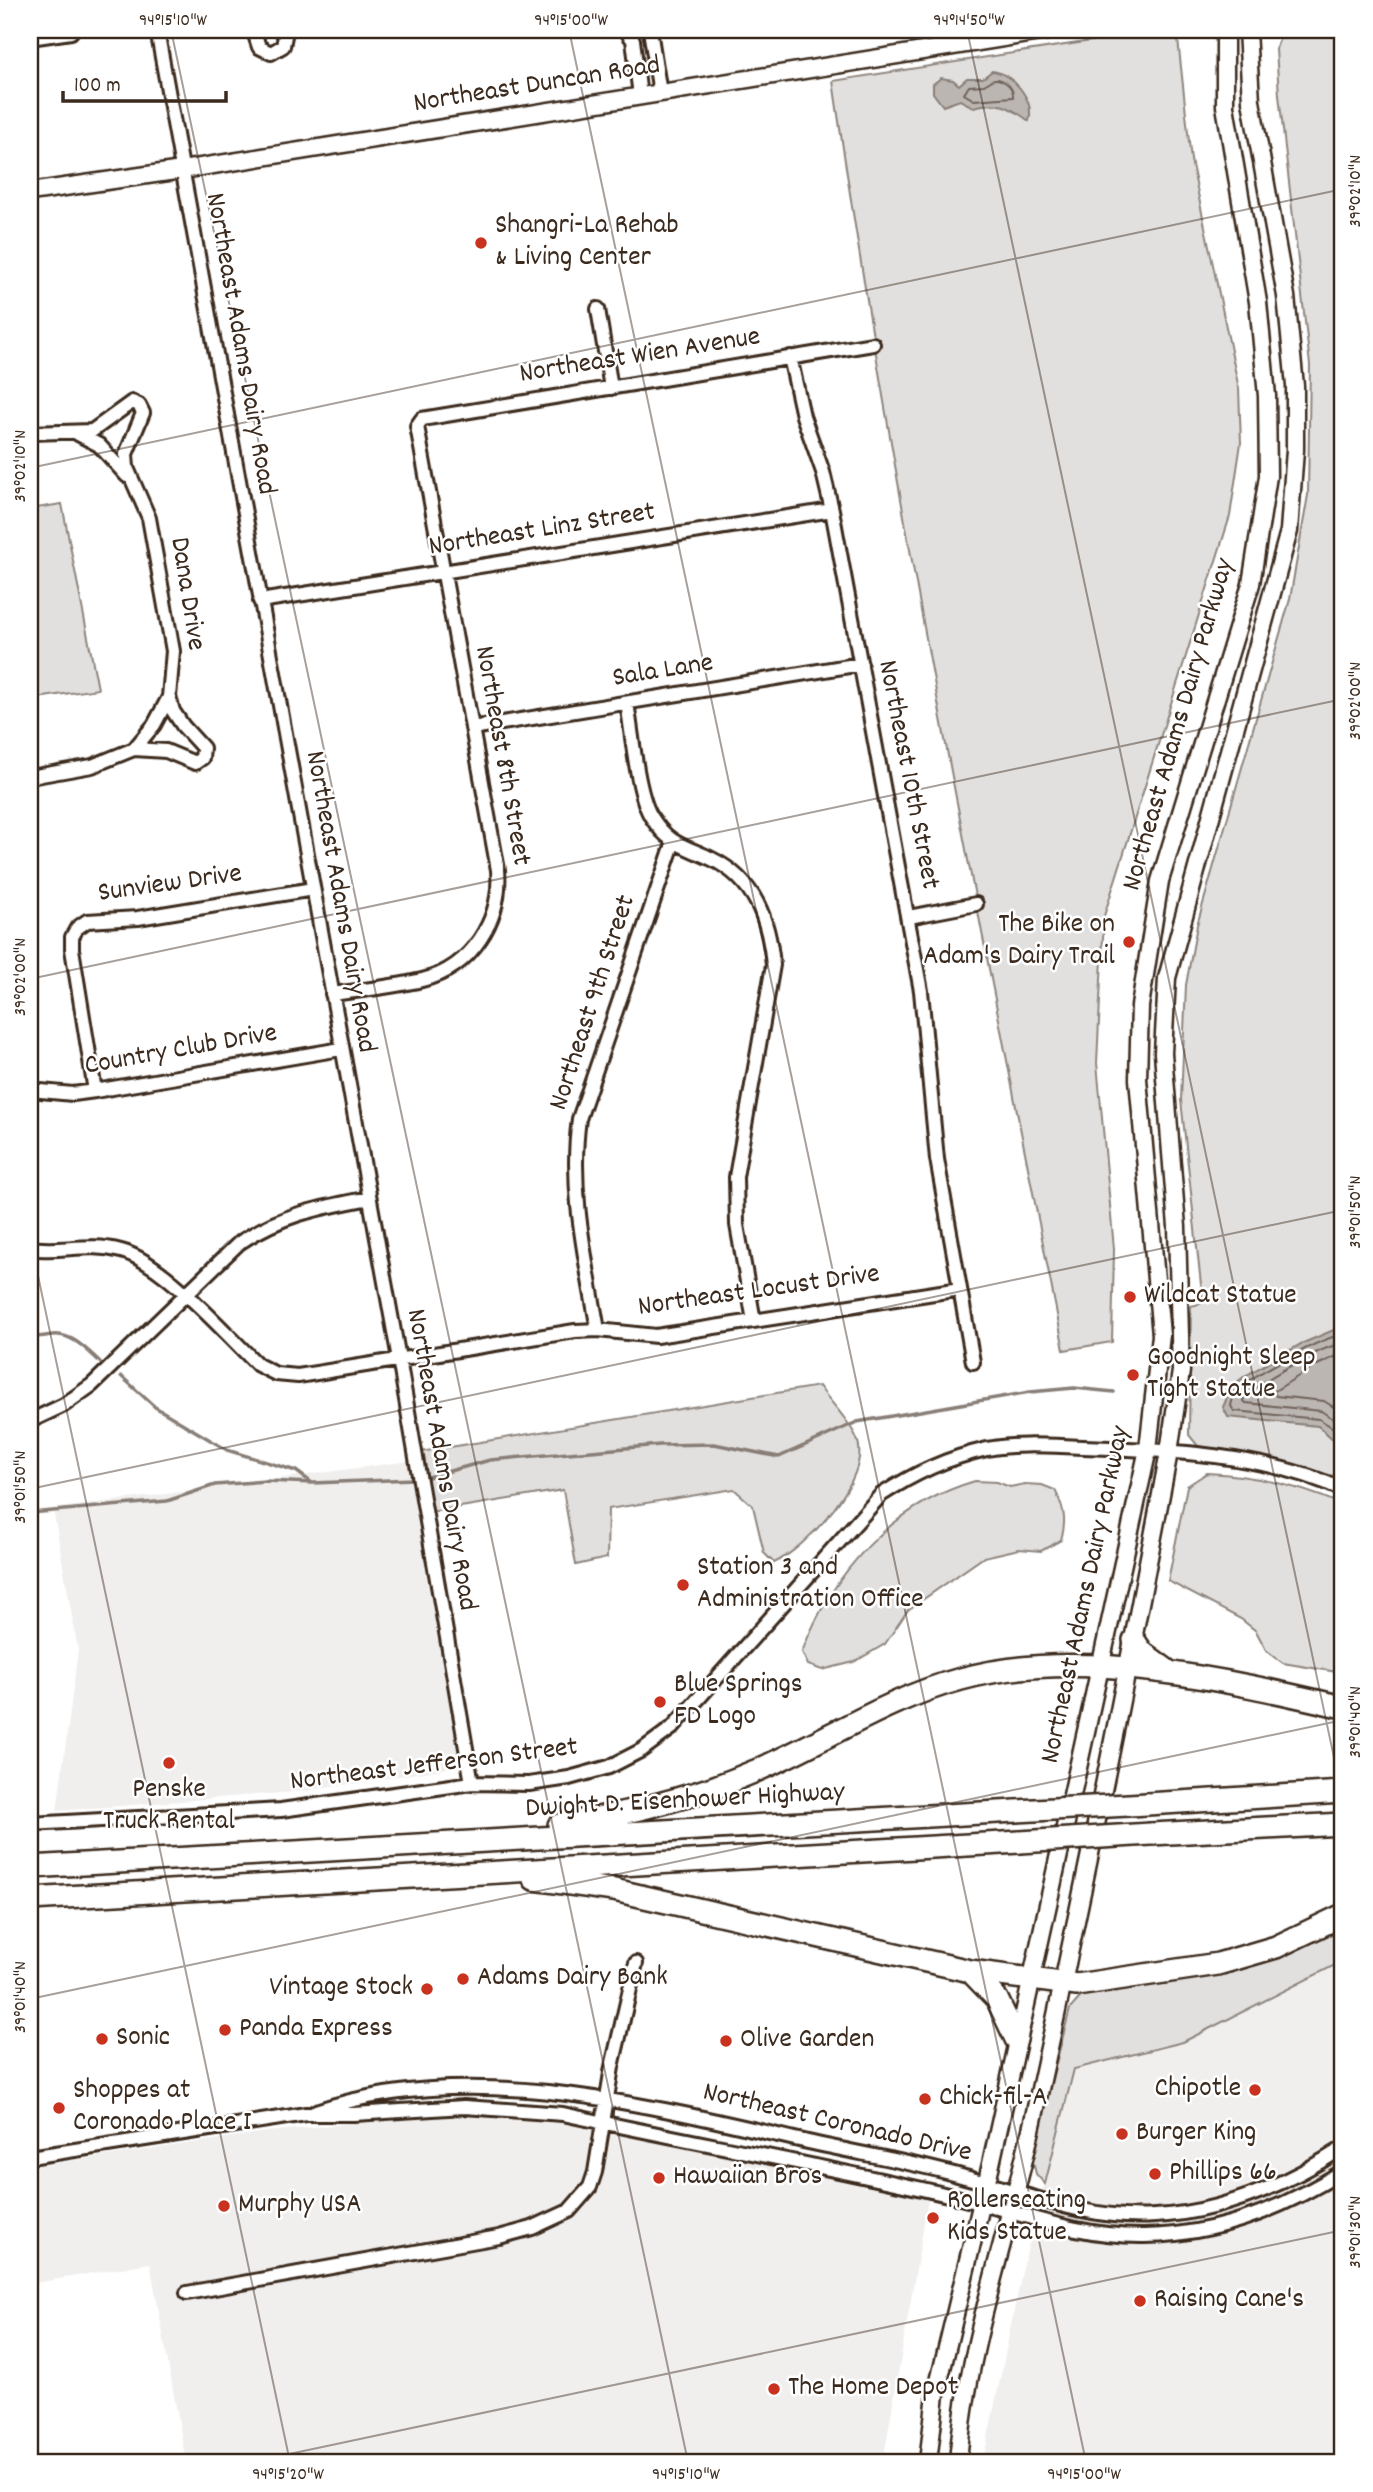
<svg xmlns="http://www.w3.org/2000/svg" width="1373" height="2492" font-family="Dekko,sans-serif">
<rect width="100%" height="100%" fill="#fff"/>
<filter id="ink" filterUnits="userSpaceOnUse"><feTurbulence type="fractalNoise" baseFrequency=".0143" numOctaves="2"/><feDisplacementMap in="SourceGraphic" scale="14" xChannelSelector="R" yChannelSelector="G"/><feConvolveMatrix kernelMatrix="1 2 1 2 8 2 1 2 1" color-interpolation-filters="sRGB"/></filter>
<g filter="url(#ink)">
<path fill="#f1efee" d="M 410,1461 L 461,1766 L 306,1791 L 57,1811 L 78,1650 L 53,1509 Z
M 1343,1961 L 1343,2462 L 983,2462 L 1023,2267 L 1074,2069 L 1183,2042 Z
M 443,2114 L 554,2120 L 928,2200 L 883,2462 L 186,2462 L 150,2263 L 30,2284 L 30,2167 L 266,2132 Z"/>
<path fill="#e2e0de" stroke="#8e857e" stroke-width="2" d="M 1162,30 L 1177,30 L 1191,160 L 1239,389 L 1241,443 L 1230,516 L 1104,916 L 1097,1063 L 1114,1249 L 1112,1342 L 1064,1350 C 981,928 895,506 833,81 Z
M 1282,30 L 1343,30 L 1343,1478 L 1198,1446 L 1189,1435 L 1191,1306 L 1203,1303 L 1181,1100 L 1186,985 L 1197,925 L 1290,599 L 1308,495 L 1310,365 L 1279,95 L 1276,49 Z
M 62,504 L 98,689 L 30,699 L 30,509 Z
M 819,1386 C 830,1402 850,1421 857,1439 C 873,1477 805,1549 774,1563 L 764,1553 L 753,1506 L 734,1489 L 608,1509 L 607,1558 L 576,1565 L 563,1490 L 424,1513 L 414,1453 Z
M 1207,1473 C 1256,1475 1299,1486 1343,1505 L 1343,1673 L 1283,1663 L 1266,1650 L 1256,1631 L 1241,1619 L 1168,1581 L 1187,1486 Z
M 975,1481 L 997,1482 L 1010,1487 L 1025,1484 L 1042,1485 L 1055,1490 C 1064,1508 1067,1521 1061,1540 L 1041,1551 L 1019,1549 L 984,1557 L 908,1610 L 885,1644 L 854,1662 L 822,1670 L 808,1665 L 802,1652 C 832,1573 892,1505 975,1481 Z
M 1343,1923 L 1343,1961 L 1183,2042 L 1074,2069 L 1045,2184 L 1036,2174 L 1032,2157 L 1070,2009 L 1085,1992 Z"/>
<path fill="#bcb6b3" stroke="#887e77" stroke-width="2" d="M 992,71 C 1012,73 1035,99 1029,121 C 1009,106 998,100 973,107 L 960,100 L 943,106 L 933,93 L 933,84 L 941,78 L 953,80 L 959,85 L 967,78 L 983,78 Z
M 1343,1326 L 1343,1441 L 1335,1441 L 1318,1426 L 1228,1417 L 1223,1407 L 1232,1386 L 1245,1376 L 1301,1344 Z"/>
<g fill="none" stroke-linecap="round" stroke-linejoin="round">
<path stroke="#6f625a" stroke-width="2" d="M 994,79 C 1003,78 1014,87 1013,97 L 974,100 L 964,94 L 969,86 L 984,85 Z
M 1343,1334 C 1322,1338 1251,1375 1237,1391 C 1233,1395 1232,1401 1231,1406 L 1234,1411 L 1319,1419 L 1343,1434
M 1343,1343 C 1322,1347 1254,1383 1243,1400 L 1246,1403 L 1321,1411 L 1343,1425
M 1343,1353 L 1313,1367 L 1273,1392 L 1276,1396 L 1324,1401 L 1343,1413"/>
<path stroke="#887e77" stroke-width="3.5" d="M 30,1336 C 39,1338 43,1336 52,1335 C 71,1332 87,1350 100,1362
M 121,1376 L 155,1407 L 227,1450 L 296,1471 L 312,1483
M 428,1477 L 490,1460 L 660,1445 L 714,1444 L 779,1457 L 857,1422 L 1030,1392 L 1074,1388 L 1114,1392
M 30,1513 L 167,1501 L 215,1485 L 266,1481 L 313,1483 L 414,1479"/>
<g stroke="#3b2a1e" stroke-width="18">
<path id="street" d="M 157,30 L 399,1359 L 472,1783
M 260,30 L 256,38 L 259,47 L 271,53 L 283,46 L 285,36 L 281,30
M 626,30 L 633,40 L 640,96
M 650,30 L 660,93
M 30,38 L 71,32
M 598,309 L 611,388
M 790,357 L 803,416 L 823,472 L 832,510 L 921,991 L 937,1159 L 973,1362
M 422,419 L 873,344
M 30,433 L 92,431 L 132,402 L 139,405 L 143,413 L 126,454 L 127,468 L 149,518 L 173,651 L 169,697 L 173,711 L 183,726 L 203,748 L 202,758 L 195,763 L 166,751 L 134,749 L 92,766 L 30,777
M 78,434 L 99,445 L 127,476
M 260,601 L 832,510
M 627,703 C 632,731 637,796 652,818 C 669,845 685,846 712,859 C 755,880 769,920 773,965 L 736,1177 L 737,1225 L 754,1321
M 472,728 L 861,664
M 134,749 L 154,725 L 169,697
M 909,917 L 976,904
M 332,994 C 362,990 393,987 422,980 C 472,968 502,919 498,870 L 417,426 L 422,419
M 30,1090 L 73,1094 L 95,1091 L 341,1049
M 95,1091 L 72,949 L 72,937 L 77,928 L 87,921 L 138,918 L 313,889
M 30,1248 C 61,1253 87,1242 121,1251 C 162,1261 226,1334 258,1365 L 276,1374 L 298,1376 L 575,1331 L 598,1330 L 656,1336 L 960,1289
M 598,1330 C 586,1260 569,1190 579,1119 L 673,844
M 30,1421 L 64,1405 L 92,1385 L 239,1243 C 282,1214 319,1208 369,1198
M 30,1824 L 281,1810 L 472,1783 L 529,1784 L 569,1778 L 609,1767 L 642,1750 L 672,1728 L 881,1495 C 915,1473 947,1458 987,1449 C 1018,1443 1052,1446 1083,1447 C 1166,1450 1267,1454 1343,1490
M 316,2111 C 469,2058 656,2107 808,2142 C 857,2153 906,2161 954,2174 C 1020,2191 1086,2221 1155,2216 C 1223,2212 1287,2184 1343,2148
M 30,2157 L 306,2114 L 354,2114 L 464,2107 L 563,2114 C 691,2142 820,2165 948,2195 C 1014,2210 1074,2237 1144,2236 C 1216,2235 1283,2209 1343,2171
M 187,2293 L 499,2237 L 532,2228 L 569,2211 L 590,2187 L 595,2172 L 612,2067 L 636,1963"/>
</g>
<g stroke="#3b2a1e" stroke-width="21">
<path id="secondary" d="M 30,192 L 182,170 L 1053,30
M 928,2462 L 936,2394 L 991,2164 L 1148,1449 L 1161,1335 L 1138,1079 L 1140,1006 L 1160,881 L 1251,584 L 1268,476 L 1267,396 L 1258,302 L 1225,106 L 1225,30
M 958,2462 C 967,2346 1008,2235 1033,2121 C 1082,1899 1127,1676 1169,1452 L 1181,1371 L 1177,1227 L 1163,1053 L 1167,978 L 1289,531 L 1295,450 L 1295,386 L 1286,296 L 1251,101 L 1247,30"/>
</g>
<g stroke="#3b2a1e" stroke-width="26">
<path id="highway" d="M 1134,1640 L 1142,1652 L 1168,1671
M 1147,1804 L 1343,1792
M 559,1825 C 626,1814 691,1799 753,1772 C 824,1742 886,1699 961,1679 C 1079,1646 1227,1680 1343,1707
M 1151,1834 L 1343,1824
M 30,1867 L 1016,1811
M 534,1879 L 614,1890 L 970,1971 L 1077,1985 L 1218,1964 L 1276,1947 L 1343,1915
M 30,1899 L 1020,1842
M 970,1971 L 997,1999 L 1016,2039"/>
</g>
<use href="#street" stroke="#fff" stroke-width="12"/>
<use href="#secondary" stroke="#fff" stroke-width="16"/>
<use href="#highway" stroke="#fff" stroke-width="21"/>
<g stroke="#3b2a1e" stroke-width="26" stroke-linecap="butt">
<path id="highway-bridge" d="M 1016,1811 L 1147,1804
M 1020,1842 L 1151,1834"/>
</g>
<use href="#highway-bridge" stroke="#fff" stroke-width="21"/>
</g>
</g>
<path fill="none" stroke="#3b2a1e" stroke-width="2" stroke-opacity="0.45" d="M 171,30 L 688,2462M 569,30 L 1086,2462M 967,30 L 1343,1800M 30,468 L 1343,189M 30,979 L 1343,699M 30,1238 L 290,2462M 30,1489 L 1343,1210M 30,1999 L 1343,1720M 252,2462 L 1343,2230"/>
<g fill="#c8321e" stroke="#fff" stroke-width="2.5">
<circle cx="481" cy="243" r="7"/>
<circle cx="1129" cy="942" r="7"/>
<circle cx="1130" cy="1297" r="7"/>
<circle cx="1133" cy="1375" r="7"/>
<circle cx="683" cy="1585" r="7"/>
<circle cx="660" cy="1702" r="7"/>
<circle cx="169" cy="1763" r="7"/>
<circle cx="463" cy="1979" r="7"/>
<circle cx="427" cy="1989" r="7"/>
<circle cx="225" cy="2030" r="7"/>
<circle cx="102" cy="2039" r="7"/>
<circle cx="726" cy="2041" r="7"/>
<circle cx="1255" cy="2090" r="7"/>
<circle cx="925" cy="2099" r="7"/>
<circle cx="59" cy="2108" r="7"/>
<circle cx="1122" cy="2134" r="7"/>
<circle cx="1155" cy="2174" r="7"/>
<circle cx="659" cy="2178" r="7"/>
<circle cx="224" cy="2206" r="7"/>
<circle cx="933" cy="2218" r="7"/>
<circle cx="1140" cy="2301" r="7"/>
<circle cx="774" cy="2389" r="7"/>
</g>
<g text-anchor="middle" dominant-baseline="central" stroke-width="5" stroke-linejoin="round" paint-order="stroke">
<g font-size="28" fill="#3b2a1e" stroke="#fff">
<text transform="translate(537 86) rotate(-9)">Northeast Duncan Road</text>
<text transform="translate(239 344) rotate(80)">Northeast Adams Dairy Road</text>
<text transform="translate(640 357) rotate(-9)">Northeast Wien Avenue</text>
<text transform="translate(542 531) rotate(-9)">Northeast Linz Street</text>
<text transform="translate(186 594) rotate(81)">Dana Drive</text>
<text transform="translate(663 672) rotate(-9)">Sala Lane</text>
<text transform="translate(1180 725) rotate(-74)">Northeast Adams Dairy Parkway</text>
<text transform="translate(501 756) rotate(80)">Northeast 8th Street</text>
<text transform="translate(907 775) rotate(79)">Northeast 10th Street</text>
<text transform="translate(170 885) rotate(-8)">Sunview Drive</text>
<text transform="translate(339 902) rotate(80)">Northeast Adams Dairy Road</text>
<text transform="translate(594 1003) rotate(-72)">Northeast 9th Street</text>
<text transform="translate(181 1051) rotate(-10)">Country Club Drive</text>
<text transform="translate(759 1292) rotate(-8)">Northeast Locust Drive</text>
<text transform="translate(440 1460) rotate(80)">Northeast Adams Dairy Road</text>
<text transform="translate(1087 1595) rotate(-78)">Northeast Adams Dairy Parkway</text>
<text transform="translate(434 1766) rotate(-7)">Northeast Jefferson Street</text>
<text transform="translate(685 1802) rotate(-3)">Dwight D. Eisenhower Highway</text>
<text transform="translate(837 2124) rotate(13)">Northeast Coronado Drive</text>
</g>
<g font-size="28" fill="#3b2a1e" stroke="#fff" text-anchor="start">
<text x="495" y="227">Shangri-La Rehab<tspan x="495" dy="32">&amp; Living Center</tspan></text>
<text x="1115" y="926" text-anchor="end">The Bike on<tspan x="1115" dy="32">Adam's Dairy Trail</tspan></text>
<text x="1144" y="1297">Wildcat Statue</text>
<text x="1147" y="1359">Goodnight Sleep<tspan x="1147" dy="32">Tight Statue</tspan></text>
<text x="697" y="1569">Station 3 and<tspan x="697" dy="32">Administration Office</tspan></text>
<text x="674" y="1686">Blue Springs<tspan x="674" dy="32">FD Logo</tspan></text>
<text x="169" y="1791" text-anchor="middle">Penske<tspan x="169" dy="32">Truck Rental</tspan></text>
<text x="477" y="1979">Adams Dairy Bank</text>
<text x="413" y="1989" text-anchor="end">Vintage Stock</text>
<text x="239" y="2030">Panda Express</text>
<text x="116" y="2039">Sonic</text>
<text x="740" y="2041">Olive Garden</text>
<text x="1241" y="2090" text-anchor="end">Chipotle</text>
<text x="73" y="2092">Shoppes at<tspan x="73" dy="32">Coronado Place I</tspan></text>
<text x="939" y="2099">Chick-fil-A</text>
<text x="1136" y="2134">Burger King</text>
<text x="1169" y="2174">Phillips 66</text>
<text x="673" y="2178">Hawaiian Bros</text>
<text x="947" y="2202">Rollerscating<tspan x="947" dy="32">Kids Statue</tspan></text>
<text x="238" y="2206">Murphy USA</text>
<text x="1154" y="2301">Raising Cane's</text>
<text x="788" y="2389">The Home Depot</text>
</g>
</g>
<rect width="1373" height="2492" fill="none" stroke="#fff" stroke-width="77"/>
<path d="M63 91v10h163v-10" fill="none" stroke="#3b2a1e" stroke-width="3.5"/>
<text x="74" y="91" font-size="21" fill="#3b2a1e" stroke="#ffffff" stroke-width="5" paint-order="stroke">100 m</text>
<rect x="38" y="38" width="1296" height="2416" fill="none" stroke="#3b2a1e" stroke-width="2.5"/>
<g font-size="18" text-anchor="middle" fill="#3b2a1e">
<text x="173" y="25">94°15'10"W</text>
<text x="571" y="25">94°15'00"W</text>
<text x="969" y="25">94°14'50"W</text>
<text transform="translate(1354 191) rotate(-90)" y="6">39°02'10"N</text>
<text transform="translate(19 466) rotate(-90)" y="6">39°02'10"N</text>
<text transform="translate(1354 701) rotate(-90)" y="6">39°02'00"N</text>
<text transform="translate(19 977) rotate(-90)" y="6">39°02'00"N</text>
<text transform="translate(1354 1212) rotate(-90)" y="6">39°01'50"N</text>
<text transform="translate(19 1487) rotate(-90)" y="6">39°01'50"N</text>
<text transform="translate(1354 1722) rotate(-90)" y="6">39°01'40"N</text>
<text transform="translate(19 1997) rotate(-90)" y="6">39°01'40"N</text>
<text transform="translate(1354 2232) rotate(-90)" y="6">39°01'30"N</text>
<text x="288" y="2479">94°15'20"W</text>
<text x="686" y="2479">94°15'10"W</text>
<text x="1084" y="2479">94°15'00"W</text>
</g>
</svg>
